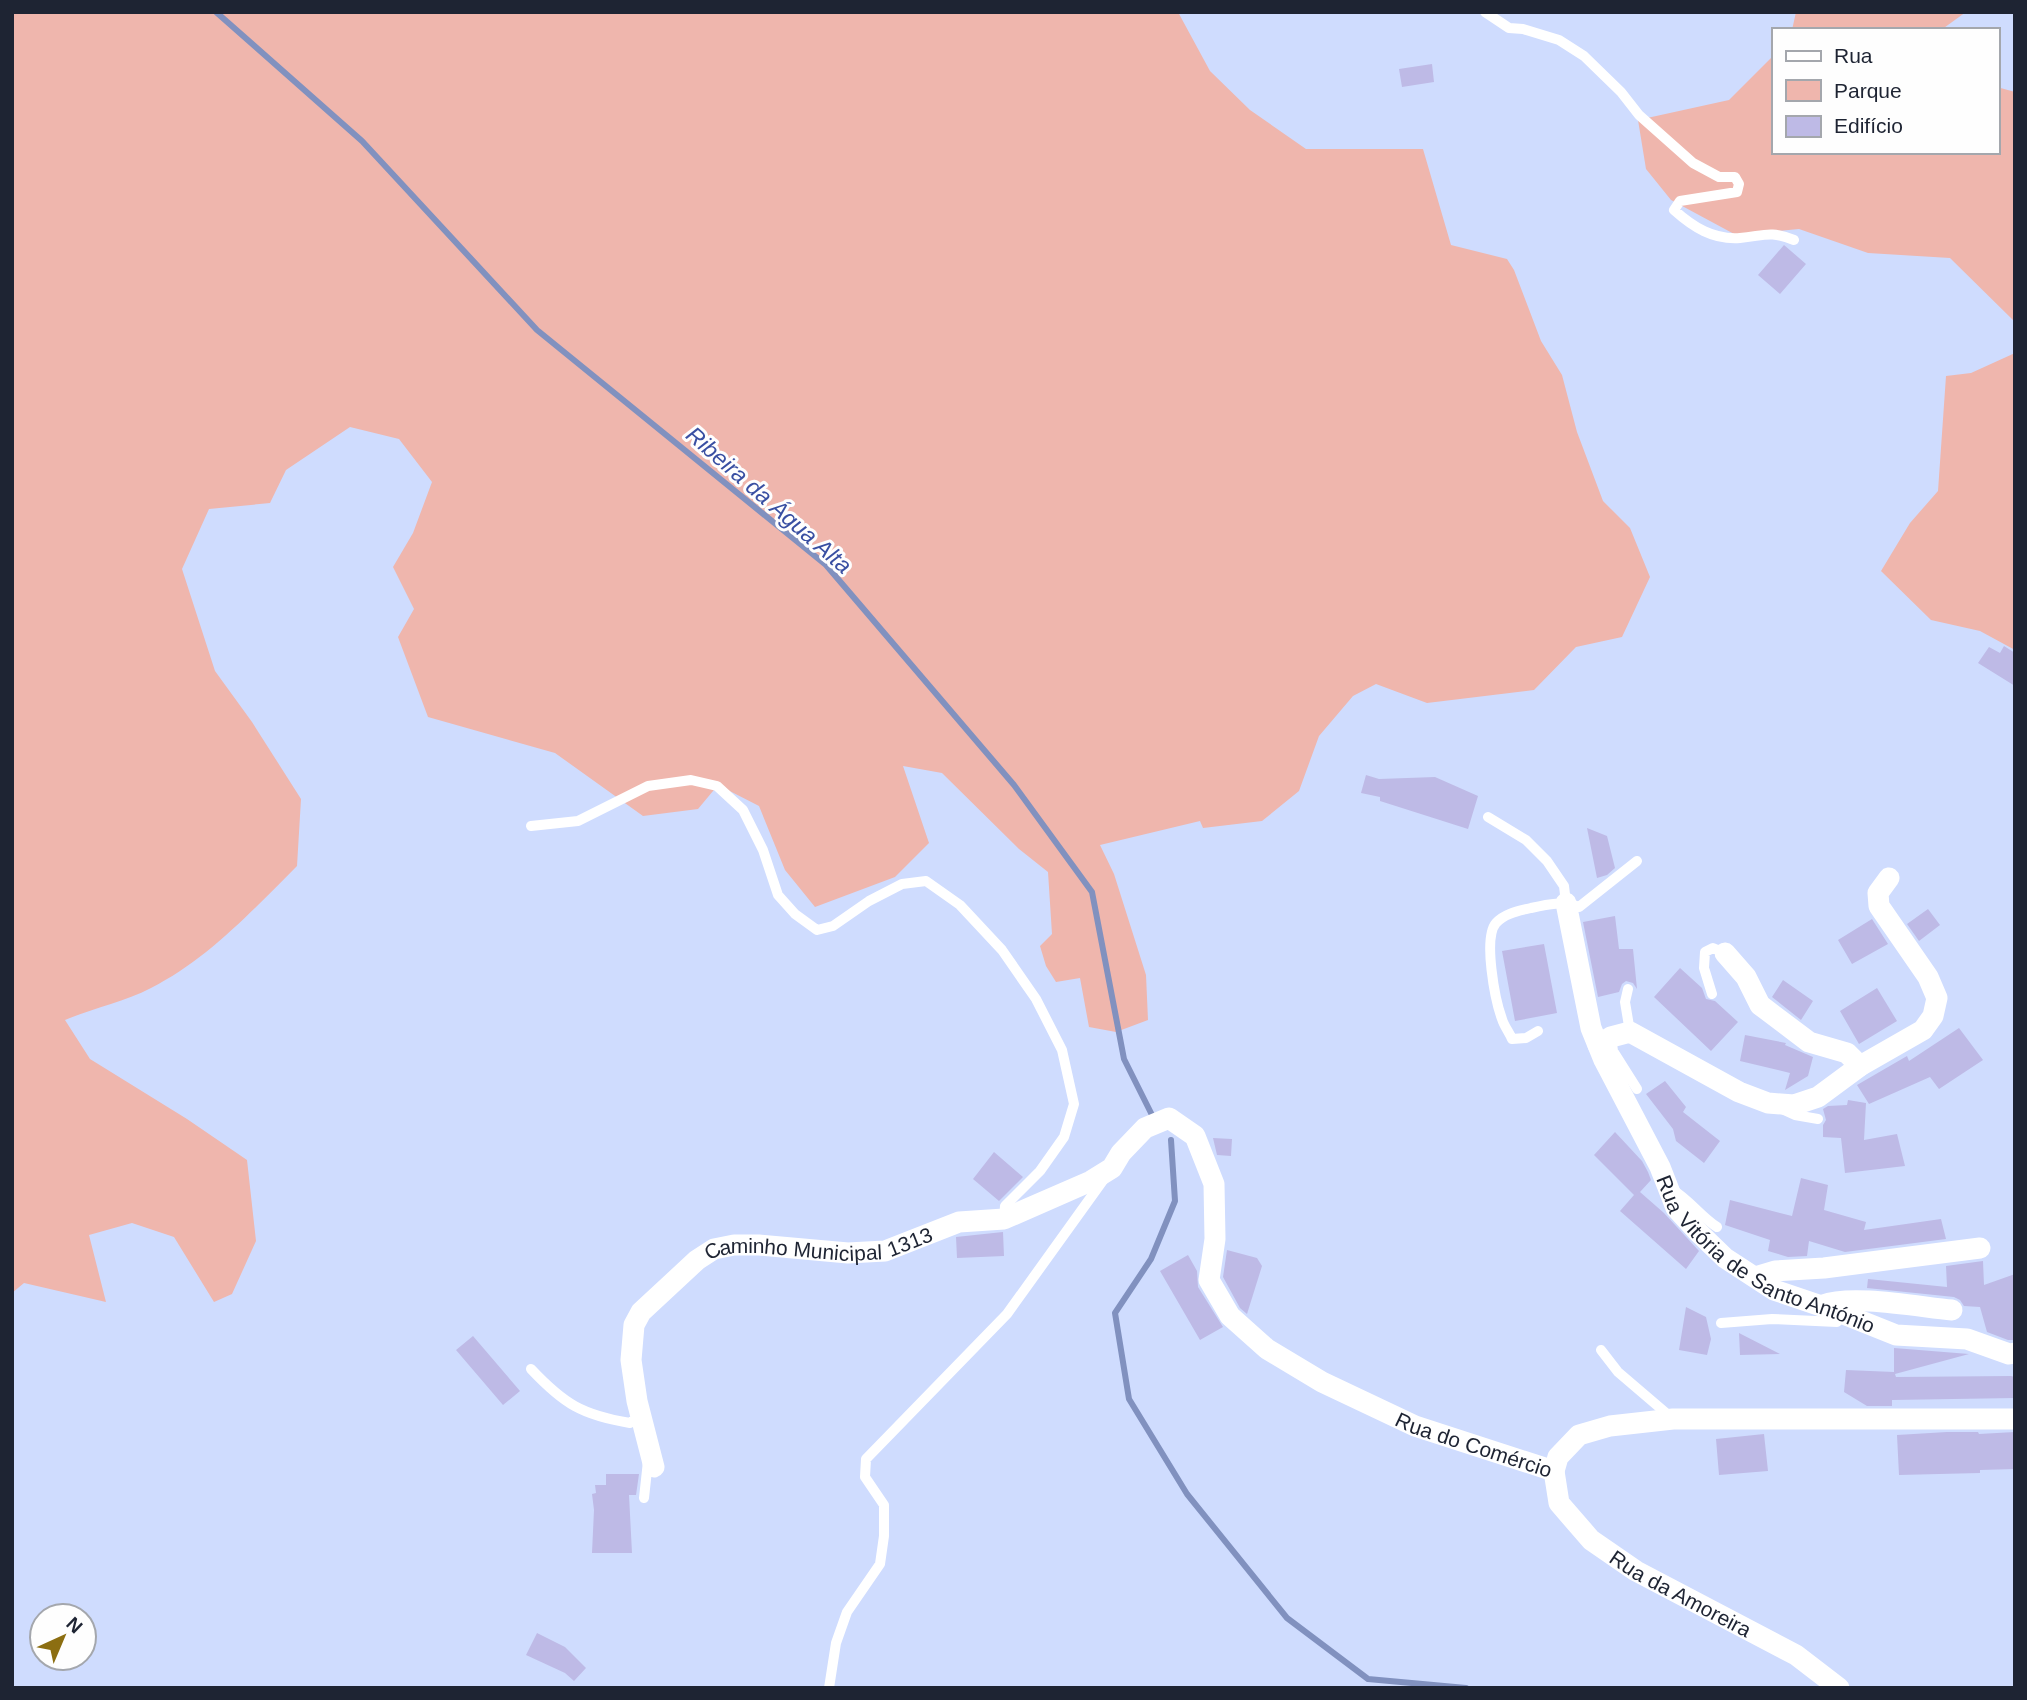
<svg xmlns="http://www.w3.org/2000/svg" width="2027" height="1700" font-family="Helvetica,sans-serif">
<rect width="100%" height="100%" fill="#cfdcfe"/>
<path fill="#efb6ad" d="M 12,12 L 1178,12 L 1210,71 L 1250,110 L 1306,149 L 1423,149 L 1451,245 L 1507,259 L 1514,270 L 1541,341 L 1562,375 L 1577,432 L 1603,501 L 1630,528 L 1650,577 L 1622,637 L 1576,647 L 1534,690 L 1427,703 L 1376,684 L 1353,696 L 1319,736 L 1299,791 L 1262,821 L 1203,828 L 1200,821 L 1100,845 L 1114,874 L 1146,975 L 1148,1020 L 1116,1032 L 1089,1027 L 1080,978 L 1056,982 L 1046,966 L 1040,946 L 1052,934 L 1048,872 L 1019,849 L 942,773 L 903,766 L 929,843 L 895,877 L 815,907 L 785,870 L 759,806 L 718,785 L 698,809 L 643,816 L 555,753 L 428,717 L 398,637 L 414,609 L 393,567 L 413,533 L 432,482 L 399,439 L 350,427 L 286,470 L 270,503 L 209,509 L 182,569 L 215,671 L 252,722 L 301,799 L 297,866 C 253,910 207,960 151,988 C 124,1002 93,1008 65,1020 L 90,1059 L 187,1119 L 247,1160 L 256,1241 L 232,1294 L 214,1302 L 174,1237 L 132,1223 L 89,1235 L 106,1302 L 24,1283 L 12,1293 Z
M 1796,12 L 1966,12 L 1941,30 L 1792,30 Z
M 1773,56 L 1773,152 L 1997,152 L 1997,87 L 2015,92 L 2015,322 L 1950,258 L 1868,253 L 1799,229 L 1736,235 L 1671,200 L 1646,169 L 1638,120 L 1729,100 Z
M 2015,353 L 2015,650 L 1980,631 L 1931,620 L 1881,571 L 1910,523 L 1938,491 L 1946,376 L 1971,373 Z"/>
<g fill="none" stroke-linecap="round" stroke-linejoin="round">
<path stroke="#8191bf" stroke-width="6" d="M 216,12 L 362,141 L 537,330 L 826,565 L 1014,785 L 1092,892 L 1124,1059 L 1152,1115
M 1171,1140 L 1175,1201 L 1151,1259 L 1115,1313 L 1129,1399 L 1187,1494 L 1287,1618 L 1368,1679 L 1466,1688"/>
</g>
<path fill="#bebae6" d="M 1432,64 L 1434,82 L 1402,87 L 1399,69 Z
M 1784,245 L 1806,264 L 1780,294 L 1758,275 Z
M 2004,646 L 2015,653 L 2015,686 L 1978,663 L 1989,647 L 2000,653 Z
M 1366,775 L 1379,779 L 1435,777 L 1478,796 L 1468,829 L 1380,801 L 1380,797 L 1361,793 Z
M 1587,828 L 1607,836 L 1615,868 L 1607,875 L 1597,878 Z
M 1928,909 L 1940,925 L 1919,941 L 1907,924 Z
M 1615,916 L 1619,949 L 1633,949 L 1637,989 L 1633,983 L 1626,981 L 1622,984 L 1619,992 L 1598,997 L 1583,922 Z
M 1872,919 L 1888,944 L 1852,964 L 1838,940 Z
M 1544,944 L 1557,1013 L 1515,1021 L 1502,951 Z
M 1680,968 L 1702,988 L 1706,999 L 1715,1001 L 1738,1022 L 1711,1051 L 1654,997 Z
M 1783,980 L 1813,1001 L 1801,1020 L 1772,997 Z
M 1877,988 L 1897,1021 L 1859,1044 L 1840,1011 Z
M 1959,1028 L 1983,1060 L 1939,1089 L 1930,1077 L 1869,1104 L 1857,1085 L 1907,1056 L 1909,1061 Z
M 1745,1035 L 1786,1043 L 1785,1045 L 1813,1057 L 1808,1076 L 1785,1090 L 1790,1073 L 1740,1061 Z
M 1665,1081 L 1686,1107 L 1683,1112 L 1720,1141 L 1704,1163 L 1676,1141 L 1673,1129 L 1646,1094 Z
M 1848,1100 L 1866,1103 L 1864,1140 L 1897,1134 L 1905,1166 L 1845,1173 L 1841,1138 L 1823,1137 L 1823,1125 L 1826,1120 L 1823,1109 L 1828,1106 L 1847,1105 Z
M 1615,1132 L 1642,1161 L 1648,1172 L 1651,1180 L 1640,1192 L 1664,1213 L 1699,1251 L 1686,1269 L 1620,1211 L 1634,1195 L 1594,1155 Z
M 1213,1138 L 1232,1139 L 1231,1156 L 1217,1155 Z
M 994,1152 L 1023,1177 L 999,1201 L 973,1179 Z
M 1801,1178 L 1828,1185 L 1824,1210 L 1866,1222 L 1864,1230 L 1941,1219 L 1946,1239 L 1845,1252 L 1809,1241 L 1807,1256 L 1788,1257 L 1768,1251 L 1770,1240 L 1725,1225 L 1730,1200 L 1792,1216 Z
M 1003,1232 L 1004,1256 L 957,1258 L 956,1237 Z
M 1227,1250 L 1257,1258 L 1262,1266 L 1247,1314 L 1240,1308 L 1223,1277 Z
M 1188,1255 L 1197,1271 L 1198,1287 L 1223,1327 L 1200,1340 L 1160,1271 Z
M 1983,1261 L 1984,1285 L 2015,1274 L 2015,1340 L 2008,1340 L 1987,1332 L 1980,1307 L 1964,1306 L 1960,1300 L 1954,1297 L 1867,1288 L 1868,1279 L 1947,1287 L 1946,1266 Z
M 1686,1307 L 1706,1317 L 1711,1339 L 1707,1355 L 1679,1350 Z
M 1739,1333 L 1780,1354 L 1740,1355 Z
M 473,1336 L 520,1391 L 503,1405 L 456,1350 Z
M 1894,1348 L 1969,1354 L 1895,1374 L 1896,1377 L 2011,1376 L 2015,1377 L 2015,1398 L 1892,1400 L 1892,1406 L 1867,1406 L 1844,1392 L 1846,1370 L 1894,1372 Z
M 1947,1432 L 1978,1432 L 1979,1434 L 2015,1432 L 2015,1469 L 1980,1470 L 1980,1473 L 1899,1475 L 1897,1435 Z
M 1764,1434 L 1768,1471 L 1719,1475 L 1716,1439 Z
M 606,1474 L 639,1474 L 636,1495 L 629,1495 L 632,1553 L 592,1553 L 594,1510 L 592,1494 L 596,1493 L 595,1485 L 606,1485 Z
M 537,1633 L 565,1647 L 586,1668 L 574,1681 L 565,1673 L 526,1655 Z"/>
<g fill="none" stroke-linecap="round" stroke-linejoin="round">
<path stroke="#fff" stroke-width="10" d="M 1485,12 L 1509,28 L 1523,29 L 1559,40 L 1584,56 L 1621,92 L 1639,115 L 1693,163 L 1719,177 L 1735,177 L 1739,184 L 1737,192 L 1680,201 L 1674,210 C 1693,227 1713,240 1740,238 C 1764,236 1769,230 1794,240
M 1488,817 L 1526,840 L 1547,861 L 1564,886 L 1566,903
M 531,826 L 578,821 L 648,786 L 691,780 L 717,786 L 743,810 L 763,850 L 778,895 L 795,914 L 817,930 L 833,926 L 869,901 L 902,884 L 926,881 L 960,905 L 1002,950 L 1036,999 L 1062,1050 L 1074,1104 L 1064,1137 L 1040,1171 L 1005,1206 L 1004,1219
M 1628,989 L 1625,1002 L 1630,1032
M 1712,994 L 1704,968 L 1705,952 L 1713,948 L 1725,953
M 1538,1031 L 1526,1038 L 1512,1039 C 1509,1032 1504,1026 1502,1019 C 1495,1000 1483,938 1496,923 C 1505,913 1519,911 1531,908 C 1549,904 1563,901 1579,907 L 1637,861
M 1611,1037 L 1613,1051 L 1637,1089
M 1784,1110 L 1795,1115 L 1818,1119
M 1670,1188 C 1690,1200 1699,1215 1717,1227
M 1721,1323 L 1772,1319 L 1837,1322 L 1844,1314
M 1601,1350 L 1618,1372 L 1673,1419
M 531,1369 C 564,1404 582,1415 630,1423 L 641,1415
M 644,1498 L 648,1461
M 829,1688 L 836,1643 L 847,1612 L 880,1564 L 884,1536 L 884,1505 L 865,1477 L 866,1459 L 1007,1314 L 1104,1179"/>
<g stroke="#fff" stroke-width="21">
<path id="s1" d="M 1566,903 L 1591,1028 L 1604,1060 L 1660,1167 L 1676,1208 L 1697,1231 L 1725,1258 L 1774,1290 L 1836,1311 L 1896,1335 L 1967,1339 L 2009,1354 L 2015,1353"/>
<path d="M 1725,953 L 1746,977 L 1760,1005 L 1809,1042 L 1847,1053 L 1860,1066"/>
<path d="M 1598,1045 L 1611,1037 L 1630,1032 L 1739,1092 L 1768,1103 L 1794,1105 L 1818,1097 L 1860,1066 L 1923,1030 L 1933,1016 L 1937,998 L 1928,977 L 1879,906 L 1878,893 L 1889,878"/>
<path d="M 1755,1277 L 1775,1271 L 1824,1268 L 1980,1248"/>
<path d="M 1823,1305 C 1852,1294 1919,1307 1952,1310"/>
<path id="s2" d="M 654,1467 L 637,1401 L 631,1360 L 634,1325 L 641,1312 L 697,1260 L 714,1249 L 734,1245 L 759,1245 L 848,1253 L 885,1251 L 959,1222 L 1004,1219 L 1091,1181 L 1112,1168 L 1121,1153 L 1145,1128 L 1169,1118 L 1195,1136 L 1214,1184 L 1215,1239 L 1209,1280 L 1230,1316 L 1267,1349 L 1322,1382 L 1415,1426 L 1554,1471 L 1558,1457 L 1579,1435 L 1610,1426 L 1673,1419 L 2015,1419"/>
<path id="s3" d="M 1554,1471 L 1559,1503 L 1591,1540 L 1636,1571 L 1796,1655 L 1839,1688"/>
</g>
</g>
<g text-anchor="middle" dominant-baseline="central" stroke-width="6" stroke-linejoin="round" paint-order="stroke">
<g font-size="21" fill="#1e2433" stroke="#fefefe">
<text stroke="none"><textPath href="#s2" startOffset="362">Caminho Municipal 1313</textPath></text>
<text stroke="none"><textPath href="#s1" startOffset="427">Rua Vitória de Santo António</textPath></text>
<text stroke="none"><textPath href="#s2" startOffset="1250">Rua do Comércio</textPath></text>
<text stroke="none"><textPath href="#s3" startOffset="186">Rua da Amoreira</textPath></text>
</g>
<g font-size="23" font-style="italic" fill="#394fa2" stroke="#fefefe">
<text transform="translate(769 500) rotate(41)">Ribeira da Água Alta</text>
</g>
</g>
<rect width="2027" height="1700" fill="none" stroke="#1e2433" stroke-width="28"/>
<rect x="1772" y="28" width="228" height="126" fill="#fefefe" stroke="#a4a7ad" stroke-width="2"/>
<rect x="1786" y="51" width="35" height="10" fill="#ffffff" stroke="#a4a7ad" stroke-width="2"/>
<text x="1834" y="63" font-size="21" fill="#1e2433">Rua</text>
<rect x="1786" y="80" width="35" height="21" fill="#efb6ad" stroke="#a4a7ad" stroke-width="2"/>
<text x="1834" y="98" font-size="21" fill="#1e2433">Parque</text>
<rect x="1786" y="116" width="35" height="21" fill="#bebae6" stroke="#a4a7ad" stroke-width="2"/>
<text x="1834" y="133" font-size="21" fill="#1e2433">Edifício</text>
<g transform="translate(63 1637) rotate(44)"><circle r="33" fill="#fefefe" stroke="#a4a7ad" stroke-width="2"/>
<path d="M0-5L12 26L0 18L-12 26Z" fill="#8c6e11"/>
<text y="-10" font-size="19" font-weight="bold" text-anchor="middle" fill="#1e2433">N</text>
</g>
</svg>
